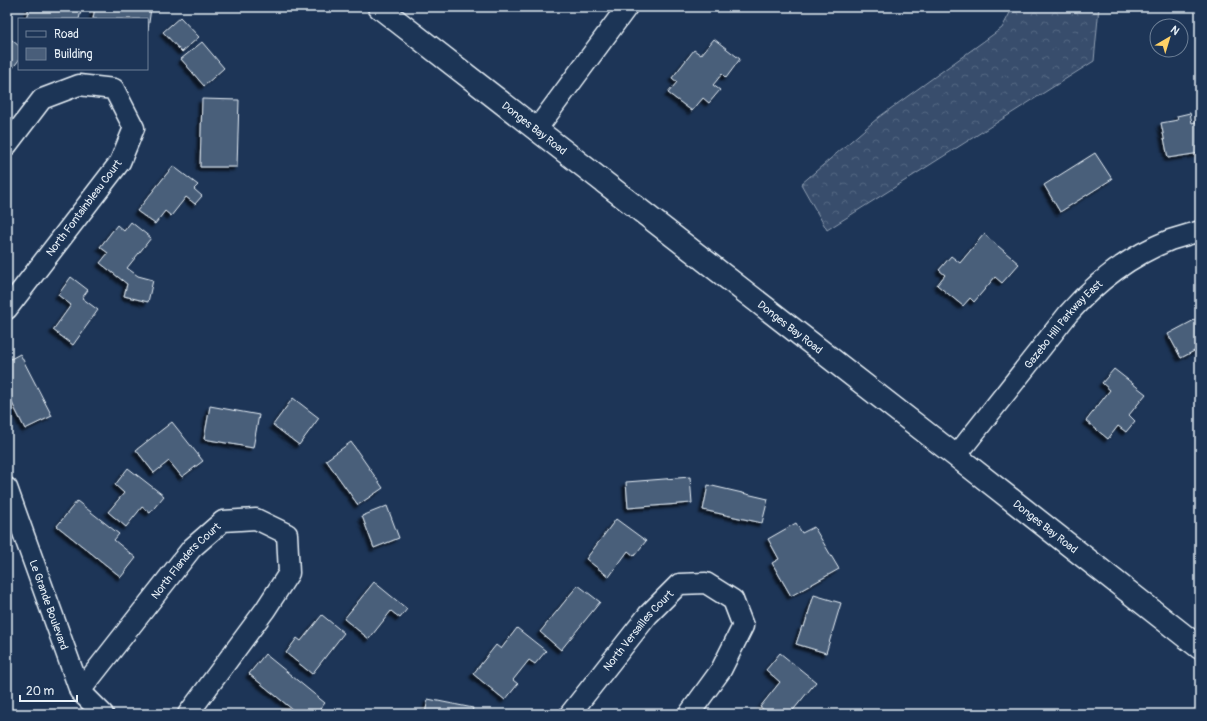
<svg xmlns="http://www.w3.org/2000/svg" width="1207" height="721" font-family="Pangolin,sans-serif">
<defs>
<pattern id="forest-crowns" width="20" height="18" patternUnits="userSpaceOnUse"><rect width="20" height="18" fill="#374d6c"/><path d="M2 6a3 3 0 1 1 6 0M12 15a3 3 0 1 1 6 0" fill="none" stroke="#546782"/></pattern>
<filter id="shadow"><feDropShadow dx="-3.5" dy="3.5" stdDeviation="1" flood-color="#0009"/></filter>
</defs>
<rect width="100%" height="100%" fill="#1d3557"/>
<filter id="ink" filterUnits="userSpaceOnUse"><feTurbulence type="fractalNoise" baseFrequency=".025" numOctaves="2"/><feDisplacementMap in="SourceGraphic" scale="8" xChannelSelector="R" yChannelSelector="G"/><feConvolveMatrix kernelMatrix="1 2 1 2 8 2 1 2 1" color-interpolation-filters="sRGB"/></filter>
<g filter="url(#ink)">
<path fill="url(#forest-crowns)" stroke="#909fb2" d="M 1013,7 L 1099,7 L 1094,61 L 827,230 L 801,184 L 879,117 L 1002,28 Z"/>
<path fill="#495e7a" stroke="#e8f1f8" filter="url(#shadow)" d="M 29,7 L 82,7 L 79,19 L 26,19 Z
M 95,7 L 151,8 L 148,30 L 147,19 L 93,19 Z
M 180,17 L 199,37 L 182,52 L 163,32 Z
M 7,36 L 19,46 L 19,60 L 7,75 Z
M 714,39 L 740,59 L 726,78 L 722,74 L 713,85 L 720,90 L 709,103 L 703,98 L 692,111 L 668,93 L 677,82 L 672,78 L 694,50 L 701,55 Z
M 202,42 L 224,68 L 204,86 L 181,59 Z
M 202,99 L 239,100 L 237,167 L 200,167 Z
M 1190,113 L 1192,123 L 1199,121 L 1198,115 L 1200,115 L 1200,153 L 1168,158 L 1161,123 L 1178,120 L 1177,116 Z
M 1095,153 L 1112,179 L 1060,212 L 1044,185 Z
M 173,166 L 198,185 L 194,189 L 202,196 L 195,204 L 186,197 L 171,216 L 165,211 L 155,224 L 137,211 Z
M 131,222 L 151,238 L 127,268 L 138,276 L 153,280 L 148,302 L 124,296 L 127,284 L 100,263 L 108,253 L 100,247 L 117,225 L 124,231 Z
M 984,234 L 1019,264 L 1002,283 L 995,277 L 974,302 L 970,298 L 963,306 L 937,285 L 945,275 L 939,270 L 951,256 L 960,263 Z
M 71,277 L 88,290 L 82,298 L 98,310 L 73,345 L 53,330 L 71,305 L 58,295 Z
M 1200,317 L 1200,353 L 1198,349 L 1181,358 L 1168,334 Z
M 20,354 L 52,416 L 25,429 L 7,393 L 7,361 Z
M 1114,369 L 1146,394 L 1129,415 L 1135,421 L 1126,432 L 1118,426 L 1108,439 L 1086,421 L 1110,390 L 1102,383 Z
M 293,398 L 319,418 L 299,445 L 273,425 Z
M 210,406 L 259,415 L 253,448 L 204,439 Z
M 172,422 L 203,461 L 182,477 L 169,461 L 154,473 L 136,450 Z
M 351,442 L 383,488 L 358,505 L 326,460 Z
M 128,468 L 164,496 L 150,513 L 142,507 L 126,527 L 108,512 L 124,493 L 115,485 Z
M 690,477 L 692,503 L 628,508 L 626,482 Z
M 708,485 L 768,499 L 762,523 L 703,510 Z
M 77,501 L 119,534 L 114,540 L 136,558 L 121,577 L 57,526 Z
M 387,506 L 399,538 L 374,548 L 362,516 Z
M 616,519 L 646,541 L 634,556 L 628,551 L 609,577 L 586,559 Z
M 796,523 L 802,533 L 814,527 L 839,569 L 791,596 L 772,563 L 779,559 L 768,539 Z
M 374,582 L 407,609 L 400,618 L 391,611 L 369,639 L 344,619 Z
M 578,585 L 600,602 L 561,650 L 540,632 Z
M 814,595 L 841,603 L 826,653 L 796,644 L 802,626 L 804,627 Z
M 322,615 L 344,633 L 312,674 L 286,653 L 297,638 L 301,641 Z
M 517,628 L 546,651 L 535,664 L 529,660 L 513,680 L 518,684 L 505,700 L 473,674 L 496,645 L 501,649 Z
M 780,653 L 816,682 L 790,714 L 770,714 L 760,707 L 780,682 L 766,670 Z
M 265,654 L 325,703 L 316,714 L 298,714 L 249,674 Z
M 428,699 L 473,708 L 472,713 L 475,714 L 425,714 Z"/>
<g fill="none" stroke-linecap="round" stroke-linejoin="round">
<g stroke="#e8f1f8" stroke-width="23">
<g id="street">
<path d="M 536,130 L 627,7"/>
<path d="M 7,145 L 42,99 L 79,85 L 114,89 L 134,128 L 120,162 L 7,309"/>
<path id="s1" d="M 956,456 L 1068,314 C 1096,282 1130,256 1170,240 C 1180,237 1190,234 1200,231"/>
<path id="s2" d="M 7,488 L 80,691 L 103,714"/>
<path id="s3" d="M 80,691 L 192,548 L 223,521 L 256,519 L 287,534 L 289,573 L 265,610 L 188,714"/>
<path id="s4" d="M 570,714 L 648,615 L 679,584 L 706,583 L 733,600 L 743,626 L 721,670 L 689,714"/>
</g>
</g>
<g stroke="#e8f1f8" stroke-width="25">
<g id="secondary">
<path id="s5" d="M 379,7 L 956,456 L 1200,648"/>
</g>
</g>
<use href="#street" stroke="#1d3557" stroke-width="20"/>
<use href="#secondary" stroke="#1d3557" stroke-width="22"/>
</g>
</g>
<g text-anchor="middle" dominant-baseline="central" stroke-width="3.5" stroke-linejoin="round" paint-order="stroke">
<g font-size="11" fill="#e8f1f8" stroke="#1d3557">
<text stroke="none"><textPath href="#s5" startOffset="197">Donges Bay Road</textPath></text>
<text transform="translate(84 208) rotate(-53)">North Fontainbleau Court</text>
<text stroke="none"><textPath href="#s1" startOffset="170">Gazebo Hill Parkway East</textPath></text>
<text stroke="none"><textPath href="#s5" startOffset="521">Donges Bay Road</textPath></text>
<text stroke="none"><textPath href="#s5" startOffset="845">Donges Bay Road</textPath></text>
<text stroke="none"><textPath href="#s3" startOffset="168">North Flanders Court</textPath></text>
<text stroke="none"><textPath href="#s2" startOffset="124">Le Grande Boulevard</textPath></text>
<text stroke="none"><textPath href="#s4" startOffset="108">North Versailles Court</textPath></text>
</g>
</g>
<rect width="1207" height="721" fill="none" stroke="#1d3557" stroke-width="24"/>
<rect x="12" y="12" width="1183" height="697" fill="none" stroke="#e8f1f8" stroke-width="1.5" filter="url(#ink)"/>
<rect x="18" y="18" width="130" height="52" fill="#1d3557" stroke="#6e8097"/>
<rect x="26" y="31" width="20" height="6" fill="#1d3557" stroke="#6e8097"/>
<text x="54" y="38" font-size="12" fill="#e8f1f8">Road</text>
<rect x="26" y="48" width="20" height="12" fill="#495e7a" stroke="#6e8097"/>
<text x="54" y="58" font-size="12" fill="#e8f1f8">Building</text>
<g transform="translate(1169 38) rotate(38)"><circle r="19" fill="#1d3557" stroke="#6e8097"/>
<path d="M0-3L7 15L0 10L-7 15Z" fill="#ffd166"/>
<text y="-6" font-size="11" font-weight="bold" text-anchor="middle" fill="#e8f1f8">N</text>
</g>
<path d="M20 695v6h57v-6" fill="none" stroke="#e8f1f8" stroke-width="2"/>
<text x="26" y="695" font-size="12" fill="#e8f1f8" stroke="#1d3557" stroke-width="3" paint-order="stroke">20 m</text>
</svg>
